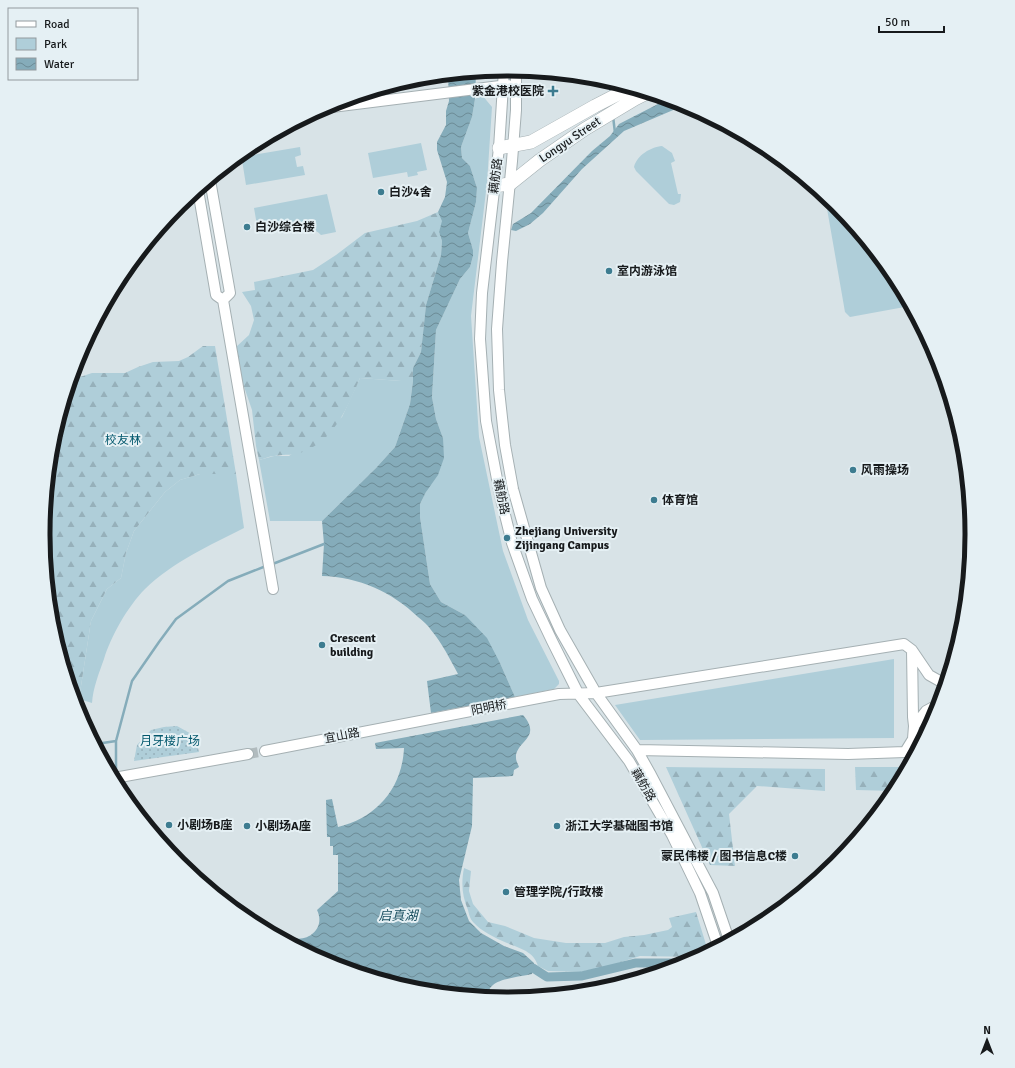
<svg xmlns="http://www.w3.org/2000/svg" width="1015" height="1068" font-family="Signika,'Noto Sans SC',sans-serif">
<defs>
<pattern id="forest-firs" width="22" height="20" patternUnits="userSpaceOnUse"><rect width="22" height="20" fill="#afced9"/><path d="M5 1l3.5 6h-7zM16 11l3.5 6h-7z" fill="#96b0ba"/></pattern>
<pattern id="park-dots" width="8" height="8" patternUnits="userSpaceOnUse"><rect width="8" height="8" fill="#afced9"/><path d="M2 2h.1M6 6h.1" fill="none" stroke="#96b0ba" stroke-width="1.8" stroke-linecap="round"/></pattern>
<pattern id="water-waves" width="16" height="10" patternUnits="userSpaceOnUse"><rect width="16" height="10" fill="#85acba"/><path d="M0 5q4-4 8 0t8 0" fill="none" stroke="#6c8b96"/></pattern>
</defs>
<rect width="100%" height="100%" fill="#d8e3e7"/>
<path fill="#afced9" d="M 482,95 L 492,107 L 487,183 L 471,316 L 479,437 L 503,551 L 528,620 L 559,681 L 559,684 L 554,689 L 515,697 L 500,663 L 465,615 L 441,602 L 430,584 L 420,517 L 420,504 L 426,492 L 443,438 L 436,419 L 432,397 L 436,330 L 460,279 L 470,267 L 473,256 L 473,250 L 468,233 L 476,202 L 477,188 L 470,166 L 462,158 L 461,147 L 472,117 L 475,99 Z
M 421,143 L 427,170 L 417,172 L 418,175 L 408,177 L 407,172 L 373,178 L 368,153 Z
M 662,146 L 672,153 L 675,161 L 671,163 L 678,194 L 681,194 L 680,202 L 674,205 L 669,204 L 636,171 L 634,167 C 637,155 651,147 662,146 Z
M 300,147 L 301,155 L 295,157 L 297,167 L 303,166 L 305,175 L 246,185 L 242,160 L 252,152 L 253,155 Z
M 327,194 L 336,232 L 321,235 C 313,226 303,231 292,233 L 291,226 L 258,231 L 254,208 Z
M 825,197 L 836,206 L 894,276 L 910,306 L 850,317 L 845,312 Z
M 360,378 L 401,381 L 413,381 L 410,404 L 395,447 L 376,468 L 322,521 L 270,521 L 259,460 L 274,456 L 289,456 L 342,417 Z
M 200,474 L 236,474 L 244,528 C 210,545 173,562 145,589 C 128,606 111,636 104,659 C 99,673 93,688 92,703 L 79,699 L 91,621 L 107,589 L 121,578 L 126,553 L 134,531 L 165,492 L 180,480 Z
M 894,659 L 894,738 L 640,740 L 615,705 Z"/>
<path fill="url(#forest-firs)" d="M 438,212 L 443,221 L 439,232 L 442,241 L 441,255 L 426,305 L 421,352 L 413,368 L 413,381 L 401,381 L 360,378 C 348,406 335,439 305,451 C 295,456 285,454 274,456 C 269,456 264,459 259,460 L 256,446 L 252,410 L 240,375 L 237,362 L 236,347 L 249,335 L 254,320 L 251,306 L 242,292 L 255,290 L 254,282 L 313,270 L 336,255 L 365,233 L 417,221 Z
M 203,346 L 215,346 L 236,474 L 200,474 L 180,480 L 165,492 L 134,531 L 126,553 L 121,578 L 107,589 L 91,621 L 79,699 L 76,702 L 52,624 L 43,534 L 52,443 L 70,384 L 80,377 L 92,373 L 125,373 L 138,367 L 153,362 L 179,361 L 188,357 Z
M 666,767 L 825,769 L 825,791 L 757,786 L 729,814 L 735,866 L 710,865 Z
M 855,767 L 907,767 L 894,791 L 856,790 Z
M 464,868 L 471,871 L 469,891 L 473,904 L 488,922 L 505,926 L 534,938 L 566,943 L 605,943 L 624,937 L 644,935 L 668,930 L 672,927 L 669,918 L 696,912 L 708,951 L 698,957 L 640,956 L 612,965 L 580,972 L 548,971 L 538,966 C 534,951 519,948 507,943 C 495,938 481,931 473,922 C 470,919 469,914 468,910 C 462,896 461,883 464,868 Z"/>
<path fill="url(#park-dots)" d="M 177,726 L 195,736 L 199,752 L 134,761 L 137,745 L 151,730 L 164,727 Z"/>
<path fill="url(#water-waves)" d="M 476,73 L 475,99 L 472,117 L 461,147 L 462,158 L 470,166 L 477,188 L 476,202 L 468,233 L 473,250 L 473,256 L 470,267 L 460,279 L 436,330 L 432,397 L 436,419 L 443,438 L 444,458 L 438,475 L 426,492 L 420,504 L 420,517 L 430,584 L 441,602 L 465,615 L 487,638 L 500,663 L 515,697 L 431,713 L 427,681 L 458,674 C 450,659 442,643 431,630 C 428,625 423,621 418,617 C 392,592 359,577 322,576 L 324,544 L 322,521 L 376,468 L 395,447 L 410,404 L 413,381 L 413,368 L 421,352 L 426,305 L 441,255 L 442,241 L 439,232 L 442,221 L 438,212 L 445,197 L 447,182 L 437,150 L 437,142 L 446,125 L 446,111 L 449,101 L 448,75 Z
M 670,100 L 685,105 L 624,131 L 582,169 L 543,213 L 530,224 L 516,231 L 511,230 L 513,224 L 531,213 L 592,151 L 610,136 L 619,124 L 658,104 Z
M 523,715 C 543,738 515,741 516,758 C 516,761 518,764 519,767 L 514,770 L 513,776 L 473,778 L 472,826 L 459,880 L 461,900 L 469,921 L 481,933 L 504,946 L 523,953 L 534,963 L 532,974 C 523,976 499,979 493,985 C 489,988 488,993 487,997 L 417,990 L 330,963 L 286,940 L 290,937 C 308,944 326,928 317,910 L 338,891 L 338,855 L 333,855 L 333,846 L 330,846 L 330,837 L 327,837 L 326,800 L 332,799 L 338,827 C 376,818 402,789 404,748 L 376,749 L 375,743 Z"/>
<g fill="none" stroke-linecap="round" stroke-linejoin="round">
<path stroke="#85acba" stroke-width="2.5" d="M 609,82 L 611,93
M 613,116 L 615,133
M 270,565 L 324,544
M 96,744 L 116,741
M 116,775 L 116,741 L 132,681 L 159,642 L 176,619 L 228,581 L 266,566"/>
<path stroke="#85acba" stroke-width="9" d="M 533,968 L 547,977 L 581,976 L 635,963 L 685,963"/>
<path stroke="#b1bbbe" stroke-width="10" stroke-dasharray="10 5" stroke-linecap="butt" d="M 248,754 L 265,751"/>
<g stroke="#a5b0b3" stroke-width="12">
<path id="minor" d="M 504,70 L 499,148 L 482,293 L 480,339 L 486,421 L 500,495 L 512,543 L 532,599 L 552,641 L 579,695 L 629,761 L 672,835 L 700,893 L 718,946
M 516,70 L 516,110 L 512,161 L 502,262 L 497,329 L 499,390 L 505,445 L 513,489 L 541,588 L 560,630 L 596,693 L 637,750 L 651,775 L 713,893 L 729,940
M 324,108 L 508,85
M 210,180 L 230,293 L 223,300
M 198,190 L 216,295 L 223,300 L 273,589
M 912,650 L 913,717 L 914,726
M 637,750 L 848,754 L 905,752 L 913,739 L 914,726 L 926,711 L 939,704
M 265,751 L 559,694 L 596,693 L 904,644 L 912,650 L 929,675 L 945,684
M 114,778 L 248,754"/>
</g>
<g stroke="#a5b0b3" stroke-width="14">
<path id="tertiary" d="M 499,148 L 531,142 L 595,106 L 630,88
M 494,186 L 510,184 L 540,160 L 585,129 L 635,99 L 647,93"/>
</g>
<use href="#minor" stroke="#fff" stroke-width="10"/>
<use href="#tertiary" stroke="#fff" stroke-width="13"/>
</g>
<g fill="#3d7c90" stroke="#e5f0f4" stroke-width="1.5">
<path d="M551 85h4v4h4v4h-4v4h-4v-4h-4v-4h4z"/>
<circle cx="381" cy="192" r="4"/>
<circle cx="247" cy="227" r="4"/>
<circle cx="609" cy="271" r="4"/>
<circle cx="853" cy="470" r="4"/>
<circle cx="654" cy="500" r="4"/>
<circle cx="507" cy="538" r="4"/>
<circle cx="322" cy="645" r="4"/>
<circle cx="169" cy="825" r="4"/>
<circle cx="247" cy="826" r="4"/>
<circle cx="557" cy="826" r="4"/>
<circle cx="795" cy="856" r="4"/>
<circle cx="506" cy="892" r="4"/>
</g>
<g text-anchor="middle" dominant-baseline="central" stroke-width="4" stroke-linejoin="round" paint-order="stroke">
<g font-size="12" font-weight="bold" fill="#171a1c" stroke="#e5f0f4" text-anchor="start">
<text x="544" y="91" text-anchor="end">紫金港校医院</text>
<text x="389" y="192">白沙4舍</text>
<text x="255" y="227">白沙综合楼</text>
<text x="617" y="271">室内游泳馆</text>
<text x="861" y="470">风雨操场</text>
<text x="662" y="500">体育馆</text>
<text x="515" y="531">Zhejiang University<tspan x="515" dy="14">Zijingang Campus</tspan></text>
<text x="330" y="638">Crescent<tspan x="330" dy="14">building</tspan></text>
<text x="177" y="825">小剧场B座</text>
<text x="255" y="826">小剧场A座</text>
<text x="565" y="826">浙江大学基础图书馆</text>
<text x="787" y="856" text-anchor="end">蒙民伟楼 / 图书信息C楼</text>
<text x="514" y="892">管理学院/行政楼</text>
</g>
<g font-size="12" fill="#171a1c" stroke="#e5f0f4">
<text transform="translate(570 140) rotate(-34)">Longyu Street</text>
<text transform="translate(496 176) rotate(-83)">藕舫路</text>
<text transform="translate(501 497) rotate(78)">藕舫路</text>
<text transform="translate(489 708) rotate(-11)">阳明桥</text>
<text transform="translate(342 736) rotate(-11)">宜山路</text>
<text transform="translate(643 785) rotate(60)">藕舫路</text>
</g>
<g font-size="12" fill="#02576c" stroke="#e5f0f4">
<text x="123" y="440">校友林</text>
<text x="170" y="741">月牙楼广场</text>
</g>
<g font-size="13" font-style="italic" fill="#184e5f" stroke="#e5f0f4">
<text x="398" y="916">启真湖</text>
</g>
</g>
<path d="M0 0H1015V1068H0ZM507 76H508A457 457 0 0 1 965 533V535A457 457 0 0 1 508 992H507A457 457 0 0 1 50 535V533A457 457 0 0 1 507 76Z" fill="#e5f0f4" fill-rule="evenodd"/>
<path fill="none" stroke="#171a1c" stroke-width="5" d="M507 76H508A457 457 0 0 1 965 533V535A457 457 0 0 1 508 992H507A457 457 0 0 1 50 535V533A457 457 0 0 1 507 76Z"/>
<rect x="8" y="8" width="130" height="72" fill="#e5f0f4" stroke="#939a9e"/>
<rect x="16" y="21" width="20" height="6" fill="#ffffff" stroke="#939a9e"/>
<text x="44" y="28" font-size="12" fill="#171a1c">Road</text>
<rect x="16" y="38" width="20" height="12" fill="#afced9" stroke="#939a9e"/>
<text x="44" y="48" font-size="12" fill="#171a1c">Park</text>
<rect x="16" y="58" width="20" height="12" fill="url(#water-waves)" stroke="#939a9e"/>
<text x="44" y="68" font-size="12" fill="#171a1c">Water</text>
<g transform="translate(987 1040)" stroke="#e5f0f4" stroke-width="3" paint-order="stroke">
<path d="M0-3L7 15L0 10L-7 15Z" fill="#171a1c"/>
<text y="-6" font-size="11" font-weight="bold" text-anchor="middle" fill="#171a1c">N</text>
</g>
<path d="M879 26v6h65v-6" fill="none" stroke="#171a1c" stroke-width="2"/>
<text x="885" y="26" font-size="12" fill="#171a1c" stroke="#e5f0f4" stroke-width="3" paint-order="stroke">50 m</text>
</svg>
